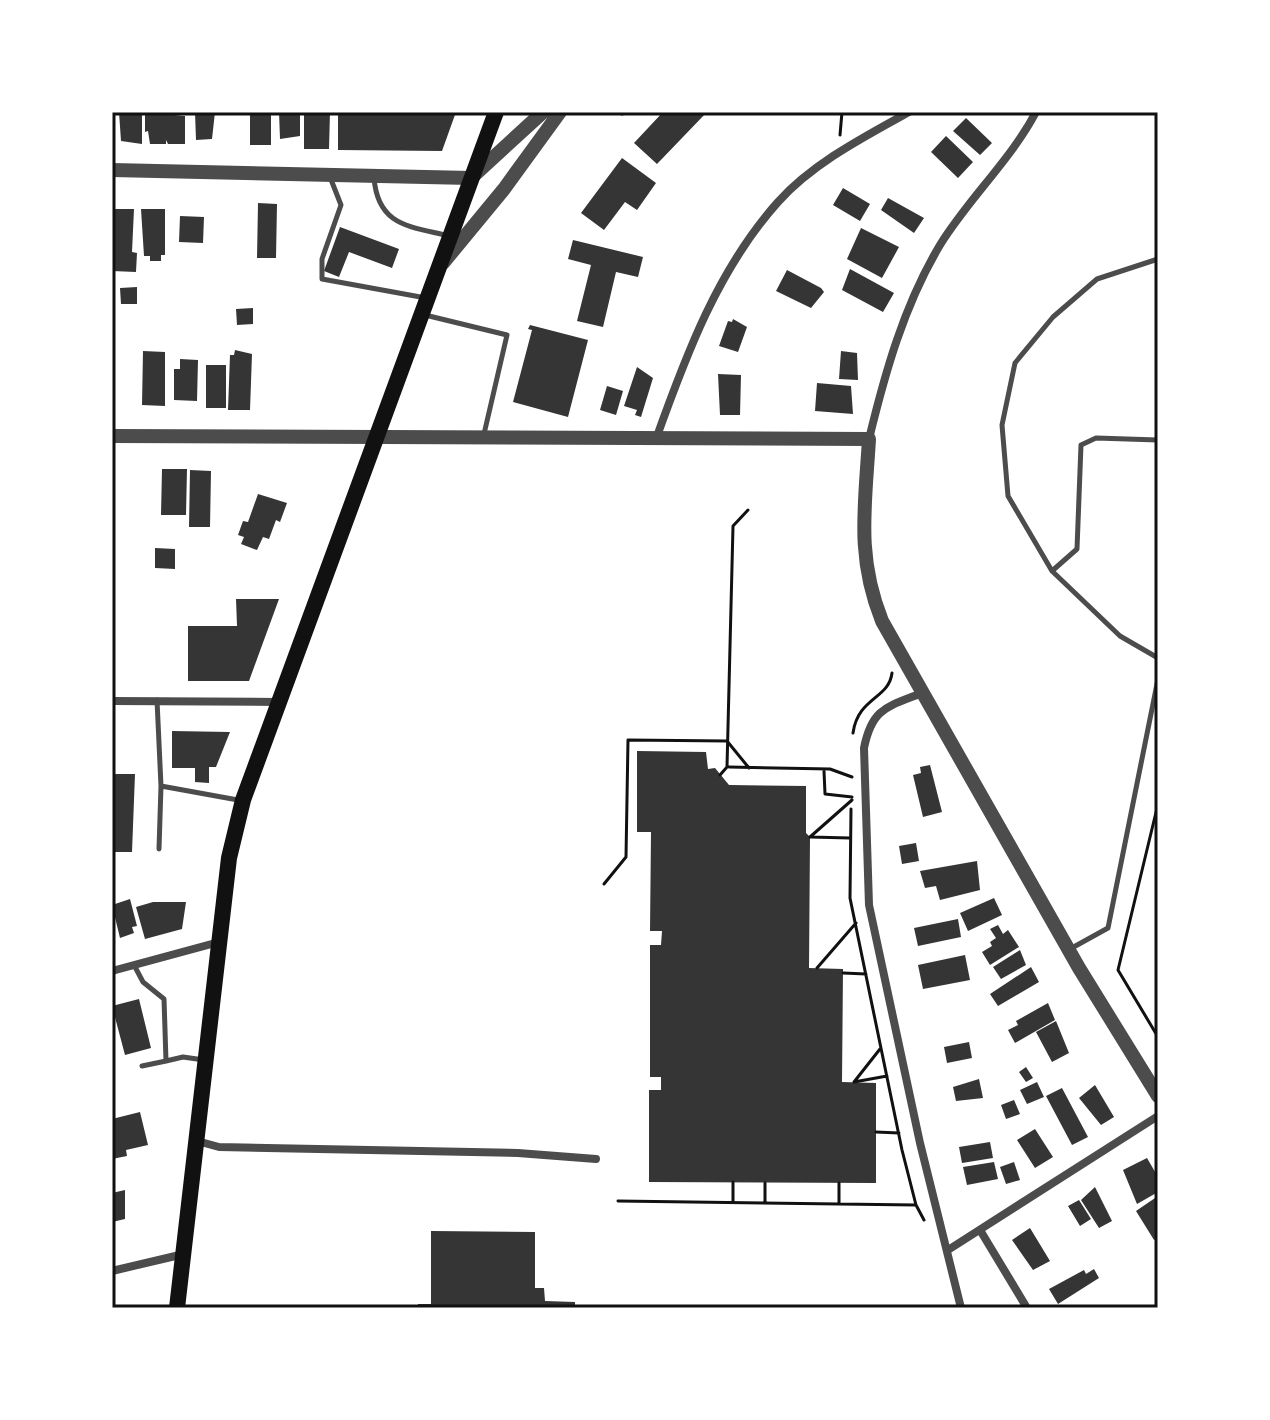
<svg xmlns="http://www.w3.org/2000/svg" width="1270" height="1420" font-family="Quicksand,sans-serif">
<rect width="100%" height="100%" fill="#fff"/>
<path fill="#353535" d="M 119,112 L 142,113 L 142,144 L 121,141 Z
M 145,112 L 185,116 L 185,144 L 168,144 L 166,140 L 166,144 L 150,144 L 148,131 L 145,132 Z
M 195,112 L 215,112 L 212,139 L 196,140 Z
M 250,112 L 271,112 L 271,145 L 250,145 Z
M 279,112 L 300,114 L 300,136 L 280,139 Z
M 304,112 L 330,112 L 329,149 L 304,149 Z
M 338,112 L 456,112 L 442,151 L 338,150 Z
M 663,112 L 707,112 L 657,164 L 634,143 Z
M 966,118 L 992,143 L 980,155 L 953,131 Z
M 946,136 L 973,162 L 958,178 L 931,152 Z
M 622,158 L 656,183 L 637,210 L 625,202 L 604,230 L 581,213 Z
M 843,188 L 870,204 L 860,221 L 833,205 Z
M 888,198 L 924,218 L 914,233 L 881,210 Z
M 258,203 L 277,204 L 276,258 L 257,258 Z
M 113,209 L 134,209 L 132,252 L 137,253 L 136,272 L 112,271 Z
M 141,209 L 165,209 L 165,255 L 161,255 L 161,261 L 150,261 L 150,256 L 144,256 Z
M 180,216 L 204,217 L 203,243 L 179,242 Z
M 340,227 L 399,249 L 392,268 L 349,252 L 339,277 L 324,271 Z
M 861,228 L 899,247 L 882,278 L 847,259 Z
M 573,240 L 643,257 L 638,277 L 616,272 L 603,327 L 577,321 L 591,265 L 568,259 Z
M 850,269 L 894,293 L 883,312 L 842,290 Z
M 787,270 L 821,288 L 824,292 L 811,308 L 776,291 Z
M 137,287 L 137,304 L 121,304 L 120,288 Z
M 253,308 L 253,324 L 237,325 L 236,309 Z
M 733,319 L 747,327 L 738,352 L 719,346 L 728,321 L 732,322 Z
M 530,325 L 588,340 L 568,417 L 513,402 L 532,330 L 528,329 Z
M 235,350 L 252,354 L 250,410 L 228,410 L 230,355 L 234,355 Z
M 143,351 L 165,352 L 165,406 L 142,405 Z
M 841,351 L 857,353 L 858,380 L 839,379 Z
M 180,359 L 198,360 L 197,401 L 174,400 L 174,369 L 180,369 Z
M 206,365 L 226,365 L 226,408 L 206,408 Z
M 637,367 L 653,378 L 641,417 L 635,415 L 637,410 L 624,406 Z
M 718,374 L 741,375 L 740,415 L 720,415 Z
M 817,383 L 851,386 L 853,414 L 815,411 Z
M 607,386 L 623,391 L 616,415 L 600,410 Z
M 162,469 L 187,469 L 186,515 L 161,515 Z
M 190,470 L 211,471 L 210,527 L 189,527 Z
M 258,494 L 287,503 L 280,522 L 276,520 L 269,539 L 263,537 L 257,550 L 241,544 L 244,537 L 238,535 L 243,521 L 248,522 Z
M 155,548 L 175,549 L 175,569 L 155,568 Z
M 236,599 L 279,599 L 249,681 L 188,681 L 188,626 L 237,626 Z
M 172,731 L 230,732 L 216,767 L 209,767 L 209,783 L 195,782 L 195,768 L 172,768 Z
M 637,751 L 706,752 L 708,769 L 715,768 L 729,785 L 806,786 L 806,833 L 810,837 L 809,968 L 843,969 L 842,1082 L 876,1083 L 876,1183 L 649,1182 L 649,1090 L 661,1090 L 661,1077 L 650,1077 L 650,945 L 661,945 L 662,931 L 650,931 L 651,832 L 637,832 Z
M 930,765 L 942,812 L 923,817 L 913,775 L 921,773 L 920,767 Z
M 112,774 L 135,774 L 132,852 L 112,852 Z
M 916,843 L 919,861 L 902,864 L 899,846 Z
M 977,861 L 980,890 L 940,900 L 936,886 L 925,888 L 920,871 Z
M 994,898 L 1002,915 L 968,931 L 960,913 Z
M 130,899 L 137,926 L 132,927 L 134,933 L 120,938 L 112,905 Z
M 153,902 L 186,902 L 182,929 L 145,939 L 136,907 Z
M 958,919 L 961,937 L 918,946 L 914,928 Z
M 998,925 L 1003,934 L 1008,930 L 1019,947 L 990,965 L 982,952 L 992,946 L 990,942 L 996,938 L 990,929 Z
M 1020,950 L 1026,965 L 1001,979 L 993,967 Z
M 965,955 L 970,980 L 923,989 L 918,965 Z
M 1031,967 L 1039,982 L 998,1006 L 990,994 Z
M 139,999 L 151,1048 L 125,1055 L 112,1006 Z
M 1048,1003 L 1055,1020 L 1015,1043 L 1008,1030 L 1018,1025 L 1016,1021 Z
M 1056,1021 L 1069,1053 L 1052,1062 L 1036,1032 Z
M 969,1042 L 972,1058 L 947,1063 L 944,1047 Z
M 1026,1067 L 1033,1078 L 1026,1082 L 1019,1072 Z
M 979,1079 L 983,1098 L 956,1101 L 953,1087 Z
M 1037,1082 L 1044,1097 L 1027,1104 L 1020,1090 Z
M 1095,1085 L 1114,1117 L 1101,1125 L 1079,1098 Z
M 1062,1088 L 1088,1137 L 1072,1145 L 1046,1096 Z
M 1014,1100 L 1020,1114 L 1006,1119 L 1001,1105 Z
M 140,1112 L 148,1145 L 126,1150 L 127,1156 L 112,1159 L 112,1119 Z
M 1035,1129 L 1053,1157 L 1035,1168 L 1017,1140 Z
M 990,1142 L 993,1158 L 962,1163 L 959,1147 Z
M 1147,1158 L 1158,1177 L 1158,1192 L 1137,1204 L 1123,1170 Z
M 994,1162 L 998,1179 L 967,1185 L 963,1167 Z
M 1014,1162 L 1020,1180 L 1006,1184 L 1000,1167 Z
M 1095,1187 L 1112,1221 L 1099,1228 L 1081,1200 Z
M 125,1190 L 125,1219 L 112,1222 L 112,1193 Z
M 1158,1196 L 1158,1238 L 1154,1240 L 1136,1211 Z
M 1079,1200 L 1091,1219 L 1080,1226 L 1068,1206 Z
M 1030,1228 L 1050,1261 L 1033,1270 L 1012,1240 Z
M 431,1231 L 535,1232 L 535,1288 L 544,1288 L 545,1301 L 575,1302 L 575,1308 L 418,1308 L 418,1304 L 431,1304 Z
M 1094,1269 L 1099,1278 L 1058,1304 L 1049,1289 L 1084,1270 L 1086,1274 Z"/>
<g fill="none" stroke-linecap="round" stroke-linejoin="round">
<path stroke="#111" stroke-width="3" d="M 840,135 L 842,112
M 853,733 C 858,697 889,699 892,673
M 729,767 L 830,769 L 852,777
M 824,771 L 825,794 L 852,797
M 720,775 L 727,767 L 733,526 L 748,510
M 1158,804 L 1118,970 L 1158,1037
M 851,809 L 850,898 L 902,1150 L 916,1205 L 924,1220
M 850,838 L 810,837 L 852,800
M 604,884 L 626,857 L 628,740 L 727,741 L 749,768
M 817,968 L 856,923
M 843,973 L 866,974
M 880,1049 L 854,1082 L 887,1076
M 876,1132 L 899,1133
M 765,1183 L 765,1203
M 839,1183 L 839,1204
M 618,1201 L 916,1205
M 733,1202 L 733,1182"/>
<path stroke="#4c4c4c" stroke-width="5" d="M 622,113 L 623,112
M 330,177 L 341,205 L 322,259 L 322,279 L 426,298
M 374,178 C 378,226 409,226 449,236
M 1158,259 L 1097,279 L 1053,317 L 1015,363 L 1002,425 L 1008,496 L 1052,571 L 1120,636 L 1158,658
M 425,315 L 507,335 L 484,434
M 1052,571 L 1077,549 L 1081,445 L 1096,438 L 1158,440
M 157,700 L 161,786 L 238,800
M 159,849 L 161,786
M 1070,949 L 1108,928 L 1158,679
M 134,965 L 143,982 L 164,999 L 166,1061 L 142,1066
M 166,1061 L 183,1057 L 204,1060"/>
<path stroke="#4c4c4c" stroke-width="8" d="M 656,439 C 686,355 718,269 778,202 C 813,163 864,137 909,112
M 869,439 C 885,373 904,305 940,245 C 969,198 1010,161 1036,112
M 922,693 C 887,707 872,708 864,748 L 869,905 L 920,1143 L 961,1308
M 112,701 L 279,702
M 112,971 L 219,942
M 197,1141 L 219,1147 L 518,1153 L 596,1159
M 980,1230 L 1027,1308
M 948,1250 L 1158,1116
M 112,1271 L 184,1254"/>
<path stroke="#4c4c4c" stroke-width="14" d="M 112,170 L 471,178 L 543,112
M 443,263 L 504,189 L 560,112
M 112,436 L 869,439 C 865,507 856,556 882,621 L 1079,968 L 1158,1096"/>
<path stroke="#111" stroke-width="16" d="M 177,1308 L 229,858 L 243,800 L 496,112"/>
</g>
<rect width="1270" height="1420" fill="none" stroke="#ffffff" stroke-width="228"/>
<rect x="114" y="114" width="1042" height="1192" fill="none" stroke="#111" stroke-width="3"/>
</svg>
